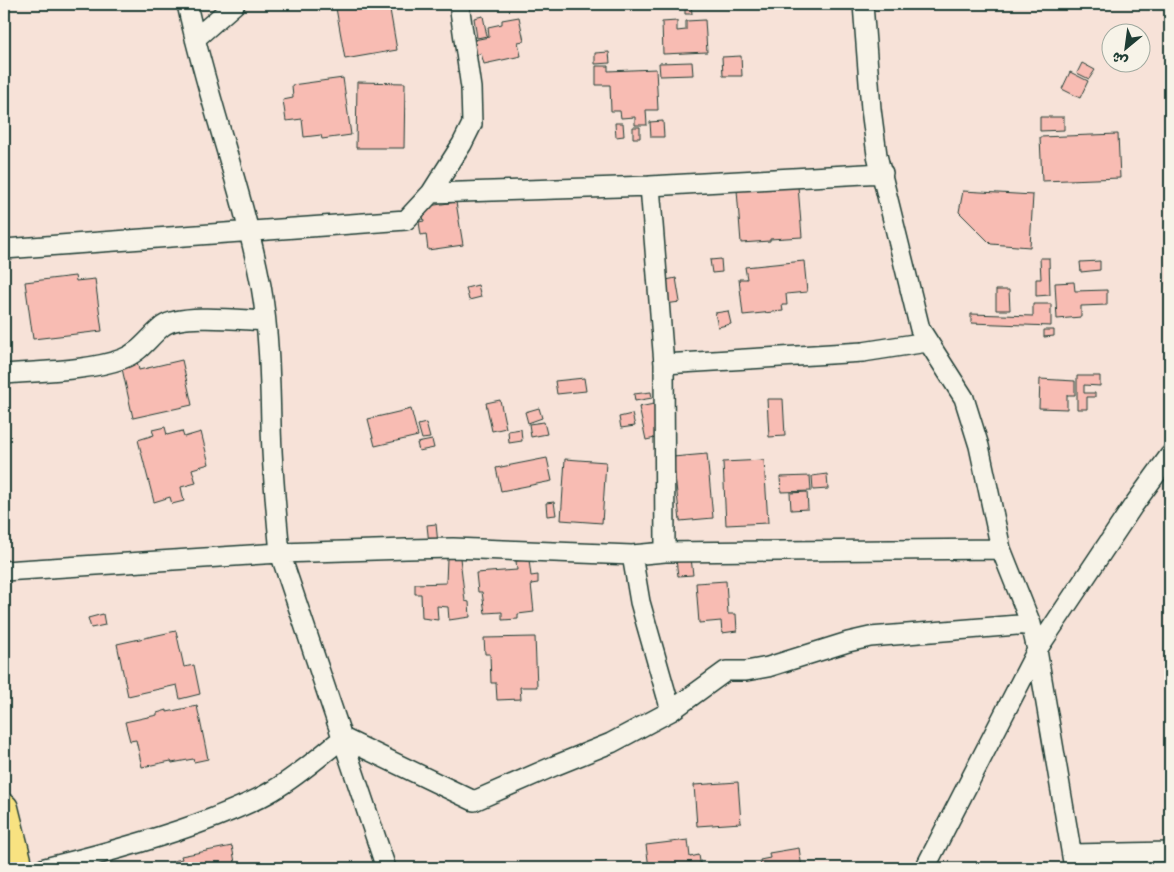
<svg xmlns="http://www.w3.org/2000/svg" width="1174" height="872" font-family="'Shantell Sans','Playpen Sans Arabic',sans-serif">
<rect width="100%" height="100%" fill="#f7e2d8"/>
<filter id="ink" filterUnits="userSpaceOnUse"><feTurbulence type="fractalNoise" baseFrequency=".02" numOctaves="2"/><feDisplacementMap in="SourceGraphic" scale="10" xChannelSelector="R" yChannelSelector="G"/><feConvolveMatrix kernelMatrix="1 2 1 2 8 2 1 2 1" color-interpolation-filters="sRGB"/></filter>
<g filter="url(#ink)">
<path fill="#f8bcb3" stroke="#1f3d34" d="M 362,4 L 363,8 L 389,4 L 397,50 L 345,59 L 336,8 Z
M 685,4 L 691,4 L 692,14 L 685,14 Z
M 483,16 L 487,36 L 477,38 L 474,18 Z
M 519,17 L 524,41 L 518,42 L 521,56 L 484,64 L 481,53 L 477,55 L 474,40 L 489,37 L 488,27 L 502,24 L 502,20 Z
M 705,20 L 707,52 L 663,54 L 662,22 L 677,21 L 677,31 L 686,30 L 686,21 Z
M 609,52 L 610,63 L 595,64 L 595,53 Z
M 741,56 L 742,76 L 723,76 L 722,57 Z
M 692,62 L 693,75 L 660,76 L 659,63 Z
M 1082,63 L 1095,70 L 1089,79 L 1077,73 Z
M 596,66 L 608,66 L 608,71 L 656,69 L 658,110 L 646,110 L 647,125 L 635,125 L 635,117 L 621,118 L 620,111 L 611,111 L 610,85 L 596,85 Z
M 1070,72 L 1088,81 L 1080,98 L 1062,89 Z
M 343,78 L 351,135 L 322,139 L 321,135 L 304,137 L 302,119 L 286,121 L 283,100 L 293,98 L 292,85 Z
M 357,82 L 405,83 L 404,148 L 356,148 Z
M 1040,117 L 1064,117 L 1064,130 L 1040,131 Z
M 663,121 L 664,137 L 651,137 L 650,122 Z
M 615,123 L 623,123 L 624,136 L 616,137 Z
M 633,127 L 640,127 L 640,138 L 633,138 Z
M 1118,134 L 1120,178 L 1042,181 L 1040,137 Z
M 798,186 L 802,237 L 770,239 L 770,241 L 741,243 L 737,190 Z
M 963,191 L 1033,195 L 1030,247 L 991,244 L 959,212 Z
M 456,202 L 463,245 L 428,250 L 426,234 L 421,235 L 419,222 L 424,221 L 421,207 Z
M 1040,258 L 1049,258 L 1050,295 L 1036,296 L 1036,279 L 1041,279 Z
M 721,259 L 722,272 L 712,273 L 710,260 Z
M 804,261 L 807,292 L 786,294 L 787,305 L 782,305 L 783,311 L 743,315 L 739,279 L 747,279 L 745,267 Z
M 1100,261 L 1100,270 L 1081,272 L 1080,262 Z
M 75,276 L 76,281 L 95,279 L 102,331 L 33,339 L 25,282 Z
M 676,278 L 680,302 L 665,304 L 661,281 Z
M 1074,282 L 1075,291 L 1107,290 L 1107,305 L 1081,306 L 1081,317 L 1057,319 L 1055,283 Z
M 478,285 L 481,297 L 469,300 L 466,288 Z
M 996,290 L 1009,290 L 1010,310 L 996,310 Z
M 1033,304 L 1051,304 L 1051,326 L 971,323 L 971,314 L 1033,316 Z
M 728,311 L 731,324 L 718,327 L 715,313 Z
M 1044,330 L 1054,330 L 1054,336 L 1044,337 Z
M 182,360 L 192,405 L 133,418 L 121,364 L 137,361 L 139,370 Z
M 1077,376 L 1100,376 L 1100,386 L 1084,385 L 1084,393 L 1095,393 L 1095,397 L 1087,397 L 1087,409 L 1077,409 Z
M 584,378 L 586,391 L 557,394 L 555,381 Z
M 1040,379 L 1075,381 L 1075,395 L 1067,395 L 1067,409 L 1039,408 Z
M 651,392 L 652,398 L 635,401 L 634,394 Z
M 767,399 L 783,399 L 785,436 L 769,437 Z
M 500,400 L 506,428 L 492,431 L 486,403 Z
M 654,404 L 660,437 L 646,440 L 639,407 Z
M 539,408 L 542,418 L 528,423 L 525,412 Z
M 411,409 L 418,436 L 375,446 L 368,419 Z
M 632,414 L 635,426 L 621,428 L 619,417 Z
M 544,422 L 547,434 L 531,437 L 529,424 Z
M 426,423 L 430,438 L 422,439 L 418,425 Z
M 165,427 L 167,435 L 182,431 L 184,437 L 201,432 L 209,464 L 192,469 L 196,483 L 181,487 L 184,501 L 172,504 L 170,497 L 154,502 L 138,440 L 154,435 L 152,430 Z
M 521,429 L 522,441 L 509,443 L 508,431 Z
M 432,440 L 434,448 L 419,451 L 417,443 Z
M 707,454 L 713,518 L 680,521 L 673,457 Z
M 547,458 L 552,481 L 501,491 L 496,468 Z
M 565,459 L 606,462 L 602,523 L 561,520 Z
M 764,460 L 768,523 L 726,525 L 723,462 Z
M 827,474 L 828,489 L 813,490 L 812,476 Z
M 810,476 L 811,491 L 781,492 L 780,477 Z
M 807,492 L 808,509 L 791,510 L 790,493 Z
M 554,502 L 556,515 L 547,516 L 546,503 Z
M 436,524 L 438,544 L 429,544 L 427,525 Z
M 447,558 L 460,558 L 465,601 L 469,602 L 470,617 L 449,620 L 448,607 L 437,606 L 438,620 L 422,618 L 421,594 L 415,594 L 415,584 L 446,583 Z
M 691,558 L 693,575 L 678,576 L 676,559 Z
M 529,560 L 531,576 L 538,575 L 538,583 L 531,584 L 534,612 L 518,614 L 518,619 L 502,620 L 502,612 L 485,613 L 482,592 L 478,592 L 476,573 L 517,570 L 516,561 Z
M 726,581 L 728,614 L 736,614 L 737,631 L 722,633 L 721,621 L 699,623 L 696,583 Z
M 103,614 L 105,625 L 91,628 L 88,618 Z
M 176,631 L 184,667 L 194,665 L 200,694 L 180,699 L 177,685 L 128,696 L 117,644 Z
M 535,637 L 537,687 L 520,687 L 521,699 L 497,700 L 496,683 L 491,683 L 490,654 L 485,654 L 484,638 Z
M 197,706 L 208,759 L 194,762 L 193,759 L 172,763 L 171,761 L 142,767 L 136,740 L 130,741 L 125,722 L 157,715 L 157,713 L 167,710 L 167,712 Z
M 738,782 L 741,823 L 697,826 L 694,785 Z
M 688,840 L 690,857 L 699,855 L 701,868 L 649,868 L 646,845 Z
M 232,846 L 236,868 L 174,868 L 173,861 L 182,859 L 181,856 Z
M 799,848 L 802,868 L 761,868 L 760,860 L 770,858 L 769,853 Z"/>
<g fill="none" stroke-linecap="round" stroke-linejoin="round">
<g stroke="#1f3d34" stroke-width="22">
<path id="minor" d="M 187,4 C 207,99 243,190 261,286 C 269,331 270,379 271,425 C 272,468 276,511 280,553 L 386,868
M 863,4 L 871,109 L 877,155 L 920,329 L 964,398 L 979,446 L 1001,549 L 1031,624 L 1037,650
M 195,39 L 235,4
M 650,186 L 664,364 L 665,552
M 431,193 L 462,144 L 472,124 L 471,88 L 459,4
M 4,249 L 406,220 L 431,193 L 650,186 L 883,173
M 664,364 L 863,352 L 927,342
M 4,374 C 39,371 89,371 122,359 C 141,352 148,338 163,326 C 181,313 241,320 265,321
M 632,555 L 640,602 L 671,711
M 4,571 L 280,553 L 407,549 L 453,548 L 632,555 L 665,552 L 1001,549
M 1037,650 L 1133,506 L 1170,455
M 1072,854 L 1170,852
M 45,868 C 102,854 159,839 213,818 C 233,810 254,802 272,791 C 298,776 320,756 343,738 L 474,801 L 554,766 L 611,743 L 671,711 L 726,671 L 746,671 L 768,667 L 848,642 L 870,637 L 1031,624
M 925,868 L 1037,650 L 1074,868"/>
</g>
<g stroke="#1f3d34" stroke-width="31">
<path id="trunk" d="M 4,808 L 19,868"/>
</g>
<use href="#minor" stroke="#f7f3e8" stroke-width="19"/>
<use href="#trunk" stroke="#f8e281" stroke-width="28"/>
</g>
</g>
<rect width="1174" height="872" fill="none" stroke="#f7f3e8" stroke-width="20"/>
<rect x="10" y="10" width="1154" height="852" fill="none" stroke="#1f3d34" stroke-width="2" filter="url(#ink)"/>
<g transform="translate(1126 48) rotate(209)"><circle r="24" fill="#f7f3e8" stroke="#a1aaa0"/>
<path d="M0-4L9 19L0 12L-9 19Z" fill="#1f3d34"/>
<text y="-8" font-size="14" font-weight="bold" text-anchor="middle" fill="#1f3d34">ش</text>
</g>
</svg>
